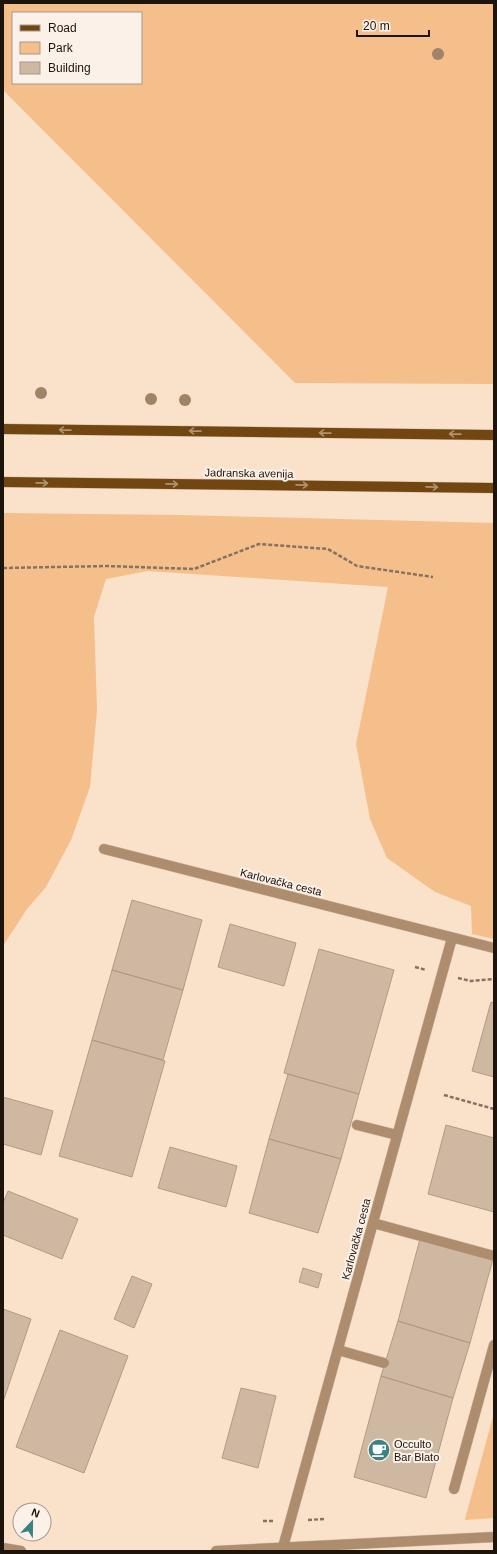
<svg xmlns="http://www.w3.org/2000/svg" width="497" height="1554" font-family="Helvetica,sans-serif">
<rect width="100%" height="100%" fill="#fae1ca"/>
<path fill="#f4bf8a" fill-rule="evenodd" d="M 3,3 L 494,3 L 494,384 L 295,383 L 3,90 ZM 13,13 L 141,13 L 141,83 L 13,83 Z
M 3,513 L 181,515 L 494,523 L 494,939 L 472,934 L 471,906 L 435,892 L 387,858 L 370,819 L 356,744 L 388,587 L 148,571 L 106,579 L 94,617 L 97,710 L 90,787 L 71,840 L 46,887 L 27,909 L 3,946 Z
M 494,1413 L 494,1518 L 465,1520 L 465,1519 Z"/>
<path fill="#cfb8a1" stroke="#b19a84" d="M 132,900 L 202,920 L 183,990 L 112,970 Z
M 230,924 L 296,943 L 284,986 L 218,967 Z
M 319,949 L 394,970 L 359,1094 L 284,1073 Z
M 112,970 L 183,990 L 163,1060 L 92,1040 Z
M 491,1002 L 494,1003 L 494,1077 L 472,1071 Z
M 92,1040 L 165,1061 L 132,1177 L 59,1156 Z
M 288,1074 L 359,1094 L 341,1159 L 269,1139 Z
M 3,1097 L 53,1111 L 41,1155 L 3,1144 Z
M 446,1125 L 494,1138 L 494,1212 L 428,1194 Z
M 269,1139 L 341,1159 L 318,1233 L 249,1213 Z
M 170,1147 L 237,1166 L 226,1207 L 158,1188 Z
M 8,1191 L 78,1219 L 62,1259 L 3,1235 L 3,1203 Z
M 420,1239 L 493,1259 L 470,1343 L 398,1321 Z
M 303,1268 L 322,1274 L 318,1288 L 299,1282 Z
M 132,1276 L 152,1284 L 134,1328 L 114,1319 Z
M 3,1309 L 31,1319 L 3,1402 Z
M 398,1321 L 470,1343 L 453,1398 L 381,1376 Z
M 60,1330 L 128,1356 L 84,1473 L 16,1447 Z
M 381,1376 L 453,1398 L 426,1498 L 354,1477 Z
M 241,1388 L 276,1396 L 258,1468 L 222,1458 Z"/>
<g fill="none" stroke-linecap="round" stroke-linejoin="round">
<g stroke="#d2bca8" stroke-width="11">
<path id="minor" d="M 104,849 L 494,948
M 357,1125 L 397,1135
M 373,1223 L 494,1256
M 338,1350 L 384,1363
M 454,1489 L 494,1345
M 283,1547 L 452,938
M 3,1548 L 21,1551
M 216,1551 L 494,1537"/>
</g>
<g stroke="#d2bca8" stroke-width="11">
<path id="major" d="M 3,429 L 494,435
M 3,482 L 494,488"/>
</g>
<path stroke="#847364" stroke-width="2.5" stroke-dasharray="4 2" stroke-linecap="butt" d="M 3,568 L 107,566 L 194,569 L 259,544 L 328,549 L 357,566 L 433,577
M 415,967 L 426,970
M 458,978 L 471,981 L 494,979
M 444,1095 L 494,1109
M 308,1520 L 324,1519
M 263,1521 L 273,1521"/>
<use href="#minor" stroke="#ad8d6e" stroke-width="10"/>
<use href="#major" stroke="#724610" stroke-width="10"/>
</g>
<g fill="#a08468">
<circle cx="438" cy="54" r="6"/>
<circle cx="41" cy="393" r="6"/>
<circle cx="151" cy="399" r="6"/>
<circle cx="185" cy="400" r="6"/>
</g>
<defs><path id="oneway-shaft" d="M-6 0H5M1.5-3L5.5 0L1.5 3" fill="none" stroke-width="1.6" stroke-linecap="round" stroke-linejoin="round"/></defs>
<g stroke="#b09371">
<use href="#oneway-shaft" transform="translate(65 430) rotate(-179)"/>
<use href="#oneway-shaft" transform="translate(195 431) rotate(-179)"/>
<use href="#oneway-shaft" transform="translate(325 433) rotate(-179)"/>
<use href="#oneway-shaft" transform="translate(455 434) rotate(-179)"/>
<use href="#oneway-shaft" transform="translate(42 483) rotate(1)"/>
<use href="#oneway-shaft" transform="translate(172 484) rotate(1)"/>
<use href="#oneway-shaft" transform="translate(302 485) rotate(1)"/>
<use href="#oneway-shaft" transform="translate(432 487) rotate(1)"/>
</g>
<defs>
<g id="cafe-disc" transform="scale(1.15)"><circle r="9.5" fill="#3a8382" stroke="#fbf1e8"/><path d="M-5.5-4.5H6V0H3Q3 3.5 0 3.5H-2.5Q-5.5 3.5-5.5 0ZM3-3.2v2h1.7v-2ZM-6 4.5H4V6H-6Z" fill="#fff"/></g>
</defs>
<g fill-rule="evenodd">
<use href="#cafe-disc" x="379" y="1450"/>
</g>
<g text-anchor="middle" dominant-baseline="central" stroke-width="4" stroke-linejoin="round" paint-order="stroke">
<g font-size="11" fill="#1d140c" stroke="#fbf1e8">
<text transform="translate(249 473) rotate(1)">Jadranska avenija</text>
<text transform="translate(281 882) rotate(14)">Karlovačka cesta</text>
<text transform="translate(356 1239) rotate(-75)">Karlovačka cesta</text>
</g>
<g font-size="11" fill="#1d140c" stroke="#fbf1e8" text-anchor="start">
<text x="394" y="1444">Occulto<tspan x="394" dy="13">Bar Blato</tspan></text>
</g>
</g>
<rect width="497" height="1554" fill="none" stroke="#1d140c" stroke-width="8"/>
<rect x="12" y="12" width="130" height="72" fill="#fbf1e8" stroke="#a29990"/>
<rect x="20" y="25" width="20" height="6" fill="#724610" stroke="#a29990"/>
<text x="48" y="32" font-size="12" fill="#1d140c">Road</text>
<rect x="20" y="42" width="20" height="12" fill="#f4bf8a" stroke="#a29990"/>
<text x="48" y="52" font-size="12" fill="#1d140c">Park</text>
<rect x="20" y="62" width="20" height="12" fill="#cfb8a1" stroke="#a29990"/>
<text x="48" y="72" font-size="12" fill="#1d140c">Building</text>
<g transform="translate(32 1522) rotate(22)"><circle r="19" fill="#fbf1e8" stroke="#a29990"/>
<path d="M0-3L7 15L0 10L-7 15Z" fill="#3a8382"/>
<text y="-6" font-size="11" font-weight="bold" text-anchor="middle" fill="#1d140c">N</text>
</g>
<path d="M357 30v6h72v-6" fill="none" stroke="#1d140c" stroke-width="2"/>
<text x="363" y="30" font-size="12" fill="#1d140c" stroke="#fbf1e8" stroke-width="3" paint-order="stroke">20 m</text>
</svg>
